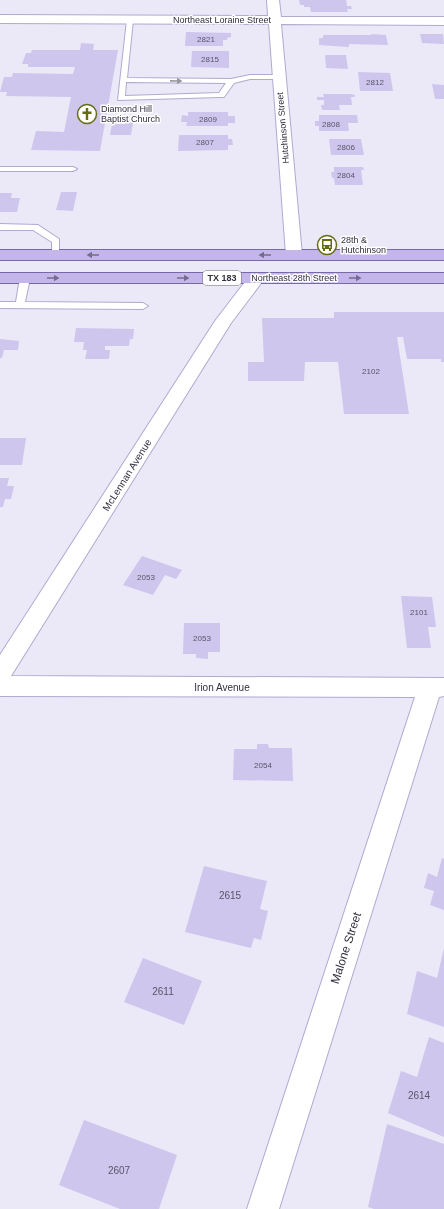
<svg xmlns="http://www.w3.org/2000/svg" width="444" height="1209" font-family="Helvetica,sans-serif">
<rect width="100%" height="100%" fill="#ebe8f8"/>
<path fill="#cec6ed" d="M 299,0 L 346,0 L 347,6 L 351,6 L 352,9 L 347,9 L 348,12 L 311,12 L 310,7 L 304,7 L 304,5 L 300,5 Z
M 186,32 L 231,33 L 231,37 L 227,38 L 227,40 L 223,40 L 223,46 L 185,46 Z
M 371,34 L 386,35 L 388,45 L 349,44 L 349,47 L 319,45 L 319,38 L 323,38 L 323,35 L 371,35 Z
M 420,34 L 443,34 L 444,44 L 422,43 Z
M 81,43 L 94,44 L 93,50 L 118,50 L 100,151 L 31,150 L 36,131 L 64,132 L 71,97 L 6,96 L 7,92 L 0,92 L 4,77 L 12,77 L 13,73 L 73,74 L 75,67 L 28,67 L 28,64 L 22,64 L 26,53 L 31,53 L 32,50 L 80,50 Z
M 192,51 L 229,51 L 229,68 L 191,67 Z
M 325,55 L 346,55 L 348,69 L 326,68 Z
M 358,72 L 390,73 L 393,91 L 360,91 Z
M 432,84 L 444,85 L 444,99 L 435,99 Z
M 323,94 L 351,94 L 355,95 L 355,97 L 351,97 L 352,105 L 339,105 L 340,110 L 322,110 L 321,105 L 324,105 L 324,100 L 317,100 L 317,97 L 324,97 Z
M 188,112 L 228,112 L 228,116 L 235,116 L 235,123 L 228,123 L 228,126 L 186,126 L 187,122 L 181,122 L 182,115 L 188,116 Z
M 319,115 L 357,115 L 358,123 L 348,123 L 349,131 L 319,131 L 319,126 L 315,126 L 315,121 L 319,121 Z
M 126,122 L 133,123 L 131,135 L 110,135 L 112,124 L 125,124 Z
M 179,135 L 228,135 L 228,139 L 232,139 L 233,145 L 228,145 L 228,150 L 178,151 Z
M 329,139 L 361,139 L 364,155 L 331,155 Z
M 334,167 L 363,167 L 364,170 L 361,170 L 363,185 L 335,185 L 334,178 L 332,178 L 331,172 L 334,172 Z
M 61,192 L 77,192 L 73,211 L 56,210 Z
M 0,193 L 12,193 L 11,198 L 20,198 L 17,212 L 0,212 Z
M 334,312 L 444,312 L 444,362 L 441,362 L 441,359 L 407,359 L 403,337 L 397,337 L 409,414 L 344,414 L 338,362 L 305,362 L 304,381 L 248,381 L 248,362 L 264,362 L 262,318 L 334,318 Z
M 76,328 L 134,329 L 133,339 L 130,339 L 129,346 L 105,346 L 105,350 L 110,350 L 109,359 L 85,359 L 87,350 L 83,350 L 84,342 L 74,342 Z
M 0,339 L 19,341 L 18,350 L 4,350 L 2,358 L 0,358 Z
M 0,438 L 26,438 L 22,465 L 0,465 Z
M 0,478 L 9,478 L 7,486 L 14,486 L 11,499 L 5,499 L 3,507 L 0,507 Z
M 142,556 L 182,570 L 176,579 L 165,575 L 153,595 L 123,585 Z
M 401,596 L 432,597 L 436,627 L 428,627 L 431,648 L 407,648 Z
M 184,623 L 220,623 L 220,652 L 208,652 L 208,659 L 196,658 L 196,654 L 183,654 Z
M 257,744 L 268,744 L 269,748 L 292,748 L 293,781 L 233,780 L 234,749 L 257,749 Z
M 442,858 L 444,859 L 444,910 L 430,905 L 434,891 L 424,888 L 428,873 L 437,877 Z
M 204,866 L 267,881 L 260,909 L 268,911 L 261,940 L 254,938 L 251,948 L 185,932 Z
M 444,948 L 444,1027 L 407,1014 L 417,971 L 437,978 Z
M 143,958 L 202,981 L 184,1025 L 124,1002 Z
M 429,1037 L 444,1043 L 444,1137 L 388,1113 L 401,1071 L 417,1077 Z
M 84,1120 L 177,1155 L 159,1209 L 120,1209 L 59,1185 Z
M 387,1124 L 444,1144 L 444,1209 L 374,1209 L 368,1207 Z"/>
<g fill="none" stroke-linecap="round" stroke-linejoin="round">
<g stroke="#b1a9d0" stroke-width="2">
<path id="lane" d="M 130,18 L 133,20 L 127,78 L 231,79 L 250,75 L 278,75 L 282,77 L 278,79 L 250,79 L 234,83 L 224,97 L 221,97 L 118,100 L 127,20 ZM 126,82 L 226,83 L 219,93 L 125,96 Z
M 0,167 L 73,167 L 77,169 L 73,171 L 0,171 Z
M 0,224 L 38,225 L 59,239 L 59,255 L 58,257 L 52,257 L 52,242 L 33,230 L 0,230 Z
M 25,275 L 30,278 L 25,302 L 143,303 L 148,306 L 143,309 L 0,308 L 0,302 L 16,302 L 20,278 Z"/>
</g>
<g stroke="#b1a9d0" stroke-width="2">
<path id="street" d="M 267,0 L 279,0 L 281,17 L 444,17 L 444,25 L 281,24 L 302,255 L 300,258 L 294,260 L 288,258 L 286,255 L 269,24 L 0,23 L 0,15 L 268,16 Z
M 257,273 L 263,274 L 265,278 L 231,323 L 11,676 L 444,678 L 444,696 L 439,697 L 279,1209 L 247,1209 L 415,697 L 0,696 L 0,655 L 215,321 L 251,274 Z"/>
</g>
<g stroke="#7768a6" stroke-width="2">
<path id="primary" d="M 0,250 L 444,250 L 444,260 L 0,260 Z
M 0,273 L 444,273 L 444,283 L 0,283 Z"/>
</g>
<use href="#lane" fill="#fff" fill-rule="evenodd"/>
<use href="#street" fill="#fff" fill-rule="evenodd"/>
<use href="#primary" fill="#c4b6eb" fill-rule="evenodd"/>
</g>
<defs><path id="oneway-solid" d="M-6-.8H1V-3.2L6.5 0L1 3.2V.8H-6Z"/></defs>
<use fill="#98979f" href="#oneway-solid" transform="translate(176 81) rotate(1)"/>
<g fill="#746c8c">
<use href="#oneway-solid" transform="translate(93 255) rotate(180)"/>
<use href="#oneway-solid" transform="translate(265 255) rotate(180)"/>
<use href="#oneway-solid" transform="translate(53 278)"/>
<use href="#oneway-solid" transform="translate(183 278)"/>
<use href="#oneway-solid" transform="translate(355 278)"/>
</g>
<defs>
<g id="church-ring" transform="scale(1)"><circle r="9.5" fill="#fff" stroke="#656c11" stroke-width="1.5"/><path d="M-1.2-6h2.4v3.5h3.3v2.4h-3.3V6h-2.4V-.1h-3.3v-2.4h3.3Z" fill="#656c11"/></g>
<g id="bus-ring" transform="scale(1)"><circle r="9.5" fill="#fff" stroke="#656c11" stroke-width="1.5"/><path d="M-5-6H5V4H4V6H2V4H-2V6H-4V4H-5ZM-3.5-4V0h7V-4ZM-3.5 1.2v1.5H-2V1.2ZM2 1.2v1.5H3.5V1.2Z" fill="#656c11"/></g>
</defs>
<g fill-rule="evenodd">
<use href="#church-ring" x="87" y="114"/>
<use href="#bus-ring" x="327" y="245"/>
</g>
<g text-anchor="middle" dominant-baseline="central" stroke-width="3" stroke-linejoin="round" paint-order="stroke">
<g font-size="8" fill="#59556a">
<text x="206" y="39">2821</text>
<text x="210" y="59">2815</text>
<text x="375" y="82">2812</text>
<text x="208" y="119">2809</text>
<text x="331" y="124">2808</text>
<text x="205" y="142">2807</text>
<text x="346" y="147">2806</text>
<text x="346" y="175">2804</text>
<text x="371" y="371">2102</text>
<text x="146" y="577">2053</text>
<text x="419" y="612">2101</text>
<text x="202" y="638">2053</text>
<text x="263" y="765">2054</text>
</g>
<g font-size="9" fill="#322f3f" stroke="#fff">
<text x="222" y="20">Northeast Loraine Street</text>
<text transform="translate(283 128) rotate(-95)">Hutchinson Street</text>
<text x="294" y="278">Northeast 28th Street</text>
</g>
<g font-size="9" fill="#322f3f" stroke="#fff" text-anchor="start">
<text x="101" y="109">Diamond Hill<tspan x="101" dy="10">Baptist Church</tspan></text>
<text x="341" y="240">28th &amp;<tspan x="341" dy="10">Hutchinson</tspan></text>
</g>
<rect fill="#fff" stroke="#706d79" stroke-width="1" x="203" y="271" width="38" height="14" rx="3"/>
<g font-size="9" font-weight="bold" fill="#322f3f">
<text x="222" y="278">TX 183</text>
</g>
<g font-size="10" fill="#322f3f" stroke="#fff">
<text transform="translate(127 475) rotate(-58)">McLennan Avenue</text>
<text x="222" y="687">Irion Avenue</text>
</g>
<g font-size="10" fill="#59556a">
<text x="230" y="895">2615</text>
<text x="163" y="991">2611</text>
<text x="419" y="1095">2614</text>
<text x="119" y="1170">2607</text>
</g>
<g font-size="12" fill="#322f3f" stroke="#fff">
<text transform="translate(346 948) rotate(-72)">Malone Street</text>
</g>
</g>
</svg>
